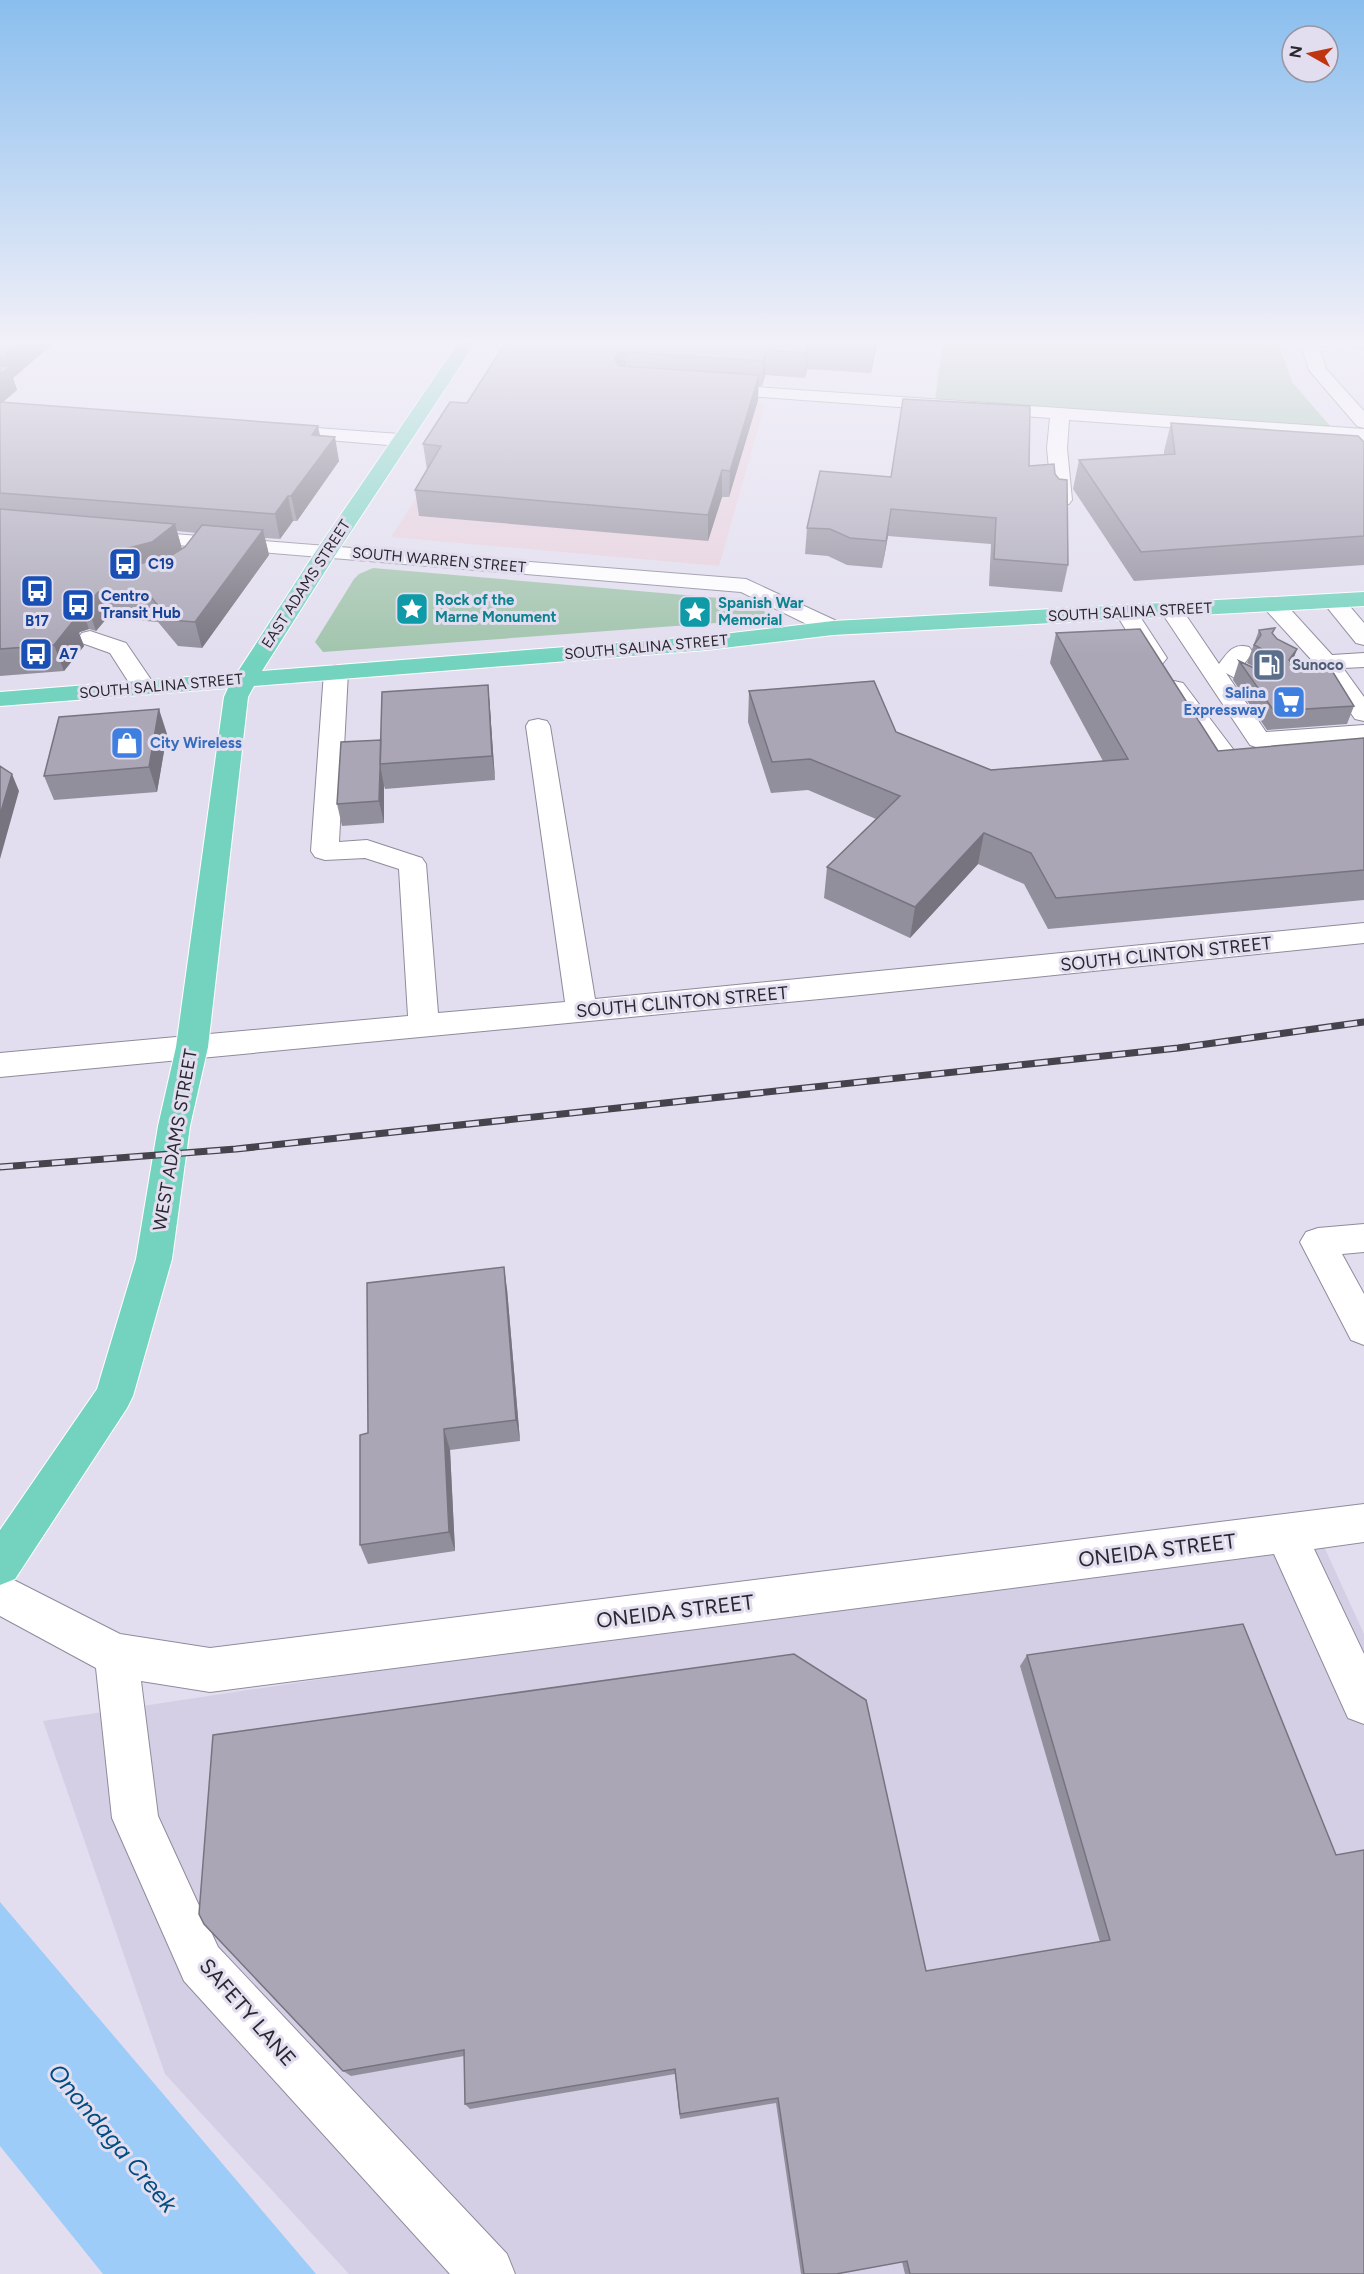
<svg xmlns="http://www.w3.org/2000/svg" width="1364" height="2274" font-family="Figtree,sans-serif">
<rect width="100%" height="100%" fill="#e2deef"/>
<path fill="#d5cfe6" d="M 1316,1529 L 1364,1634 L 1364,2274 L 349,2274 L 165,2074 L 43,1721 Z"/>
<path fill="#e7d0dc" d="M 487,388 L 765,404 L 719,566 L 391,537 Z"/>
<path fill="#a1c4ac" d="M 943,339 L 1277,339 L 1292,382 L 1331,427 L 935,400 Z
M 373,568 L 754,601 L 764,609 L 765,613 L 757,620 L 323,652 L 315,642 L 354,579 L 359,574 Z"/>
<path fill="#9eccf8" d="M 0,1902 L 316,2274 L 103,2274 L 0,2146 Z"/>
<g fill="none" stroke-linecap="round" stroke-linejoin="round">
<g stroke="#8f8b9b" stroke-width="2">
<path id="minor" d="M 1299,339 L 1364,339 L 1364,347 L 1319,346 L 1326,369 L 1364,411 L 1364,428 L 1357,426 L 1309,370 Z
M 712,384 L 1364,429 L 1364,441 L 1069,420 L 1067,448 L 1072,500 L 1069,504 L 1055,504 L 1052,500 L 1047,448 L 1050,418 L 706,393 L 703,389 L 706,385 Z
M 274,425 L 400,434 L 407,436 L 410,440 L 407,444 L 400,446 L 267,435 L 264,431 L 267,427 Z
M 136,531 L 746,579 L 841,623 L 844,628 L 841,633 L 833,635 L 825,633 L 741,592 L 129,541 L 125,537 L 129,533 Z
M 1333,594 L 1341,596 L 1364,623 L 1364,645 L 1356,643 L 1322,601 L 1325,596 Z
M 1273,597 L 1281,599 L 1332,655 L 1364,653 L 1364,667 L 1343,668 L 1364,697 L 1364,721 L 1355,719 L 1318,667 L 1265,609 L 1262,604 L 1265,599 Z
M 1171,603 L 1179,605 L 1219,664 C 1228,652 1233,643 1249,647 L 1253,652 L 1244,664 L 1266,675 L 1270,680 L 1266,685 C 1251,689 1239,680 1226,673 L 1266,732 L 1364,725 L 1364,739 L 1259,748 L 1250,745 L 1160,610 L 1163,605 Z
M 1126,605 L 1134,607 L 1137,612 L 1167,658 L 1163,663 L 1155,665 L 1147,663 L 1143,658 L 1115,612 L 1118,607 Z
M 90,631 L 126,643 L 156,687 L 153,692 L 144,694 L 135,692 L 110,653 L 82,643 L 78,638 L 82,633 Z
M 336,665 L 344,667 L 348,672 L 339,842 L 367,840 L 422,858 L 426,864 L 438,1013 L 565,1002 L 526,726 L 529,721 L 538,719 L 547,721 L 550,726 L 595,999 L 1364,923 L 1364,943 L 851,996 L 0,1077 L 0,1053 L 408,1016 L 399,869 L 365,858 L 325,860 L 315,857 L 311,851 L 324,672 L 328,667 Z
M 1174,681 L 1183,683 L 1242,761 L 1257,759 L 1266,762 L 1270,767 L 1266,772 L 1235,777 L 1226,774 L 1162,688 L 1165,683 Z
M 1364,1224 L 1364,1252 L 1342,1254 L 1364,1294 L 1364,1345 L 1351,1340 L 1300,1242 L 1306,1232 L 1318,1228 Z
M 1364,1504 L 1364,1542 L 1314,1549 L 1364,1654 L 1364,1724 L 1348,1718 L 1274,1554 L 210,1692 L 141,1681 L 158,1816 L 218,1947 L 507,2254 L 515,2274 L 450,2274 L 184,1981 L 112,1818 L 96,1668 L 0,1616 L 0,1573 L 120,1634 L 210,1648 Z"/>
</g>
<g stroke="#fff" stroke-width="2">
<path id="major" d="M 461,339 L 478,339 L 338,551 L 262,671 L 706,636 L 833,621 L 1364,592 L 1364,606 L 833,635 L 706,650 L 254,686 L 248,697 L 208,1047 L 190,1126 L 172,1259 L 133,1396 L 127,1408 L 15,1579 L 0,1585 L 0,1530 L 97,1389 L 136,1259 L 158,1126 L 176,1047 L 224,697 L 228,688 L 0,706 L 0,692 L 237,673 L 316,551 Z"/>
</g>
<use href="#minor" fill="#fff" fill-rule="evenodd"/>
<use href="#major" fill="#74d3be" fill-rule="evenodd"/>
<g stroke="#45434b" stroke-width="7">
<path id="rail" d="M 0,1167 L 236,1149 L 1178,1048 L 1364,1022"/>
</g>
<use href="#rail" stroke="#e2deef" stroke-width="4.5" stroke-dasharray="13" stroke-linecap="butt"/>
</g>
<path fill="#928f9d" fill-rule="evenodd" d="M 0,339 L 55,339 L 56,341 L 13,378 L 17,390 L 3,402 L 320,436 L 339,461 L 297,521 L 293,521 L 280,539 L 265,538 L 269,555 L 202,648 L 178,646 L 158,622 L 107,618 L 96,631 L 89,629 L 80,632 L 79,633 L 84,646 L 64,671 L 0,676 ZM 177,531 L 196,533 L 185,547 L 182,549 Z
M 508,339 L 878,339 L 871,373 L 807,369 L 805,378 L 765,375 L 762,386 L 758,386 L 758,400 L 729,497 L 722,497 L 708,541 L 419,516 L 415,490 L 427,470 L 423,444 L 467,403 Z
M 1171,423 L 1364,442 L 1364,565 L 1134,581 L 1073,489 L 1079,460 L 1164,455 L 1164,451 Z
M 1029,466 L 1068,565 L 1062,592 L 989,586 L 991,544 L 888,536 L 882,568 L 847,565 L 828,556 L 805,554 L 807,528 L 891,477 Z
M 1259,630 L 1273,634 L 1277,639 L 1297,649 L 1292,663 L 1294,666 L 1354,706 L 1347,724 L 1267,730 L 1233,680 L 1239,661 L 1256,669 L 1258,669 L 1247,663 Z
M 1056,633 L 1218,751 L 1364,738 L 1364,900 L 1048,929 L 1024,884 L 978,864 L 910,938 L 824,898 L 827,867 L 876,819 L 808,790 L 771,793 L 748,722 L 749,691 L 896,732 L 991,770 L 1103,761 L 1050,663 Z
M 488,685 L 490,709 L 495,780 L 385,789 L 384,786 L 384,823 L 342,826 L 337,804 L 381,740 Z
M 167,734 L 157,792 L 54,800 L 44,776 Z
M 507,1289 L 520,1441 L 450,1450 L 455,1551 L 368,1564 L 360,1545 L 368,1433 Z
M 1027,1655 L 1364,2274 L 905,2274 L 902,2262 L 837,2274 L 801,2274 L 776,2103 L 680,2119 L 675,2074 L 470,2109 L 465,2104 L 464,2056 L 351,2076 L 343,2071 L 204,1924 L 926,1971 L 1100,1942 L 1020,1666 Z"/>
<path fill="#77747f" d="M 24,339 L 55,339 L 56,341 L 13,378 L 17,390 L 2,403 L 0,403 L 0,359 Z
M 876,339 L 878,339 L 871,373 L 874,348 Z
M 808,344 L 807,369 L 805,378 L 806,353 Z
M 766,350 L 765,375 L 762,386 L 763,361 Z
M 625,352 L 626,377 L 614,358 L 619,353 Z
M 759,375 L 758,400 L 729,497 L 730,471 Z
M 318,426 L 323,450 L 312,435 Z
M 335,437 L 339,461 L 297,521 L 291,496 Z
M 722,470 L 722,497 L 708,541 L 708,515 Z
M 288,496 L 293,521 L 280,539 L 275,514 Z
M 891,509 L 888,536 L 882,568 L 886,541 Z
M 175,524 L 182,549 L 160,567 L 125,577 L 114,559 L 117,551 Z
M 263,530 L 269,555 L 202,648 L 195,622 Z
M 98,592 L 107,618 L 96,631 L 87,605 Z
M 80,603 L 89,629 L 80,632 L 79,633 L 84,646 L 64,671 L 54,645 L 66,612 L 71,606 Z
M 1297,649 L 1290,667 L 1289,660 Z
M 488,685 L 490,709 L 495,780 L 492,756 Z
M 159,709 L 167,734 L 157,792 L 149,767 Z
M 380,764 L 384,786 L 384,823 L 379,801 Z
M 12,774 L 19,791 L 0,859 L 0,815 Z
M 984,833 L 978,864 L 910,938 L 915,907 Z
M 504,1267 L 507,1289 L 520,1441 L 516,1420 Z
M 444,1429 L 450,1450 L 455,1551 L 449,1532 Z"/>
<path fill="#aaa6b6" stroke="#77747f" stroke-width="1.5" d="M 0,339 L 24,339 L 0,359 Z
M 508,339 L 876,339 L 874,348 L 808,344 L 806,353 L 766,350 L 763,361 L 625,352 L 619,353 L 614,358 L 619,366 L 759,375 L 730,471 L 722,470 L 708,515 L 415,490 L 441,446 L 423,444 L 450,402 L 467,403 Z
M 0,366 L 9,367 L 0,374 Z
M 903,399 L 1030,406 L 1029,466 L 1054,464 L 1055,474 L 1059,479 L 1067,480 L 1068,565 L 994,559 L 996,518 L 891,509 L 886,541 L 850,538 L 830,529 L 807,528 L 820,471 L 891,477 Z
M 0,402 L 318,426 L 312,435 L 335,437 L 291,496 L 288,496 L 275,514 L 0,493 Z
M 1171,423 L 1358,436 L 1364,442 L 1364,536 L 1141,552 L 1079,460 L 1175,454 Z
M 0,509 L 175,524 L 152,542 L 117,551 L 114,559 L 119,565 L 143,563 L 172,555 L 185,547 L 202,525 L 263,530 L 195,622 L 170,620 L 150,596 L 98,592 L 87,605 L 80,603 L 71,606 L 66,612 L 74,620 L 54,645 L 0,649 Z
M 1275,628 L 1272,633 L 1277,639 L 1297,649 L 1289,660 L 1294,666 L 1310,669 L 1331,669 L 1354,706 L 1274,711 L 1239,661 L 1256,669 L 1274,668 L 1279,662 L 1274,655 L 1254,645 L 1261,635 L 1259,630 Z
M 1140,629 L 1218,751 L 1364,738 L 1364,870 L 1056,898 L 1031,853 L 984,833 L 915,907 L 827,867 L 900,796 L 810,759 L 772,762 L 749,691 L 874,681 L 896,732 L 991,770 L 1128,759 L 1056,633 Z
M 488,685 L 492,756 L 380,764 L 382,692 Z
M 159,709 L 149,767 L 44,776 L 59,717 Z
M 381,740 L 379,801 L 337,804 L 341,742 Z
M 0,766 L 12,774 L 0,815 Z
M 504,1267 L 516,1420 L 444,1429 L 449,1532 L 360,1545 L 360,1435 L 368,1433 L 367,1283 Z
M 1243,1624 L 1336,1855 L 1364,1850 L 1364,2274 L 910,2274 L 907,2261 L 836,2274 L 804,2274 L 778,2098 L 680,2114 L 675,2069 L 465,2104 L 464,2050 L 343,2071 L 204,1924 L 199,1914 L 213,1735 L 794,1654 L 866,1700 L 926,1971 L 1110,1940 L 1027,1655 Z"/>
<linearGradient id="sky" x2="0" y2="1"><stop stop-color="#8abeee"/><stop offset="0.52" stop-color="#f2f0f8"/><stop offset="1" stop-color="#f2f0f8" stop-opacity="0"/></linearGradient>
<rect width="1364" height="657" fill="url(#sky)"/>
<defs>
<g id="bus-square" transform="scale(1.725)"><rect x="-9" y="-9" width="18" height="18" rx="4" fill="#1a4fb4" stroke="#e2deef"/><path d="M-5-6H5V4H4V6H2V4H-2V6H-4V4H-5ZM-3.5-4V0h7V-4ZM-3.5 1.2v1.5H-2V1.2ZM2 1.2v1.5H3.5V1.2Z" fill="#fff"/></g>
<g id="sight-square" transform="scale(1.725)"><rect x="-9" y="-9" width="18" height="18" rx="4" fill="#0f9aa8" stroke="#e2deef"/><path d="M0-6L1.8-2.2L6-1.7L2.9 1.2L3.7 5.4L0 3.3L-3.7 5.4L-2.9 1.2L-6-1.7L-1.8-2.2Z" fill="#fff"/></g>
<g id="fuel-square" transform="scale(1.725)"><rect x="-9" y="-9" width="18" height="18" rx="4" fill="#5c6f8a" stroke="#e2deef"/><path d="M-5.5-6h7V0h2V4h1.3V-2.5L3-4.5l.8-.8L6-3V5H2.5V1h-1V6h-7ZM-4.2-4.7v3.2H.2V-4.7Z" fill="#fff"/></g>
<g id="supermarket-square" transform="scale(1.725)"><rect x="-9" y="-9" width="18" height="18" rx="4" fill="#3f7fe0" stroke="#e2deef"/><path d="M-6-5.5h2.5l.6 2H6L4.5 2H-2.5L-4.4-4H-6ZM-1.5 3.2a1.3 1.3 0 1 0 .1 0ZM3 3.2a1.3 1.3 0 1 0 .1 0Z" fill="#fff"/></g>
<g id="shop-square" transform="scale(1.725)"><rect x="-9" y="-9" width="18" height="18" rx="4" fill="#3f7fe0" stroke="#e2deef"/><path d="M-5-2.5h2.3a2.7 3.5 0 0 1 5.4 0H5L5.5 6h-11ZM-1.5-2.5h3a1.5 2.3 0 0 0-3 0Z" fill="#fff"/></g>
</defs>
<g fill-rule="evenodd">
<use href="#bus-square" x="125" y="564"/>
<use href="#bus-square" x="37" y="591"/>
<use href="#bus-square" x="78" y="605"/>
<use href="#sight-square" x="412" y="609"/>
<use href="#sight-square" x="695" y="612"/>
<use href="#bus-square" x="36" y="654"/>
<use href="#fuel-square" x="1269" y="665"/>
<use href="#supermarket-square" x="1289" y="702"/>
<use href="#shop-square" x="127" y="743"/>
</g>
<g text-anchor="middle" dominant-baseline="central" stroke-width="6" stroke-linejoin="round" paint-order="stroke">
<g font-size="15" fill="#2a282f" stroke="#e2deef">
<text transform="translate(439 560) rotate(5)">SOUTH WARREN STREET</text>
<text transform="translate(306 584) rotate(-57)">EAST ADAMS STREET</text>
<text transform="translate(1130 612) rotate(-3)">SOUTH SALINA STREET</text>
<text transform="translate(646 647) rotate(-5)">SOUTH SALINA STREET</text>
<text transform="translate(161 686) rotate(-5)">SOUTH SALINA STREET</text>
</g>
<g font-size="15" font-weight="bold" fill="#164399" stroke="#e2deef" text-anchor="start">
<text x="148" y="564">C19</text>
<text x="101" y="596">Centro<tspan x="101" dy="17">Transit Hub</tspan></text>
<text x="37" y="621" text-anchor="middle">B17</text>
<text x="59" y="654">A7</text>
</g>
<g font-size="15" font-weight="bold" fill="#0d838f" stroke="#e2deef" text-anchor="start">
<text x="435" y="600">Rock of the<tspan x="435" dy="17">Marne Monument</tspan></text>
<text x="718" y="603">Spanish War<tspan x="718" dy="17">Memorial</tspan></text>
</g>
<g font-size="15" font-weight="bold" fill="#4e5e75" stroke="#e2deef" text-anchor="start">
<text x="1292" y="665">Sunoco</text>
</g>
<g font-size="15" font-weight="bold" fill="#366cbe" stroke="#e2deef" text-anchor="end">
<text x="1266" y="693">Salina<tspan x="1266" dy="17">Expressway</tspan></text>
<text x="150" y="743" text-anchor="start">City Wireless</text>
</g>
<g font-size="18" fill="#2a282f" stroke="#e2deef">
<text transform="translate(1166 954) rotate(-6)">SOUTH CLINTON STREET</text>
<text transform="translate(682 1002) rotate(-5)">SOUTH CLINTON STREET</text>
<text transform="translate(175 1140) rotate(-80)">WEST ADAMS STREET</text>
</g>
<g font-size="21" fill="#2a282f" stroke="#e2deef">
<text transform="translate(1157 1550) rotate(-7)">ONEIDA STREET</text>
<text transform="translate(675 1611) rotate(-7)">ONEIDA STREET</text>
<text transform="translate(248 2012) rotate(49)">SAFETY LANE</text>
</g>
<g font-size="24" font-style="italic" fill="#014c81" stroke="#e2deef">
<text transform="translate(113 2138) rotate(50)">Onondaga Creek</text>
</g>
</g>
<g transform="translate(1310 54) rotate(279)"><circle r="28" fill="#e2deef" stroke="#9895a2" stroke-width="1.5"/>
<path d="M0-4.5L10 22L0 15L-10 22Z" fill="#bf350f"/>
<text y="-9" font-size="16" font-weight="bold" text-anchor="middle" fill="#2a282f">N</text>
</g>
</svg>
